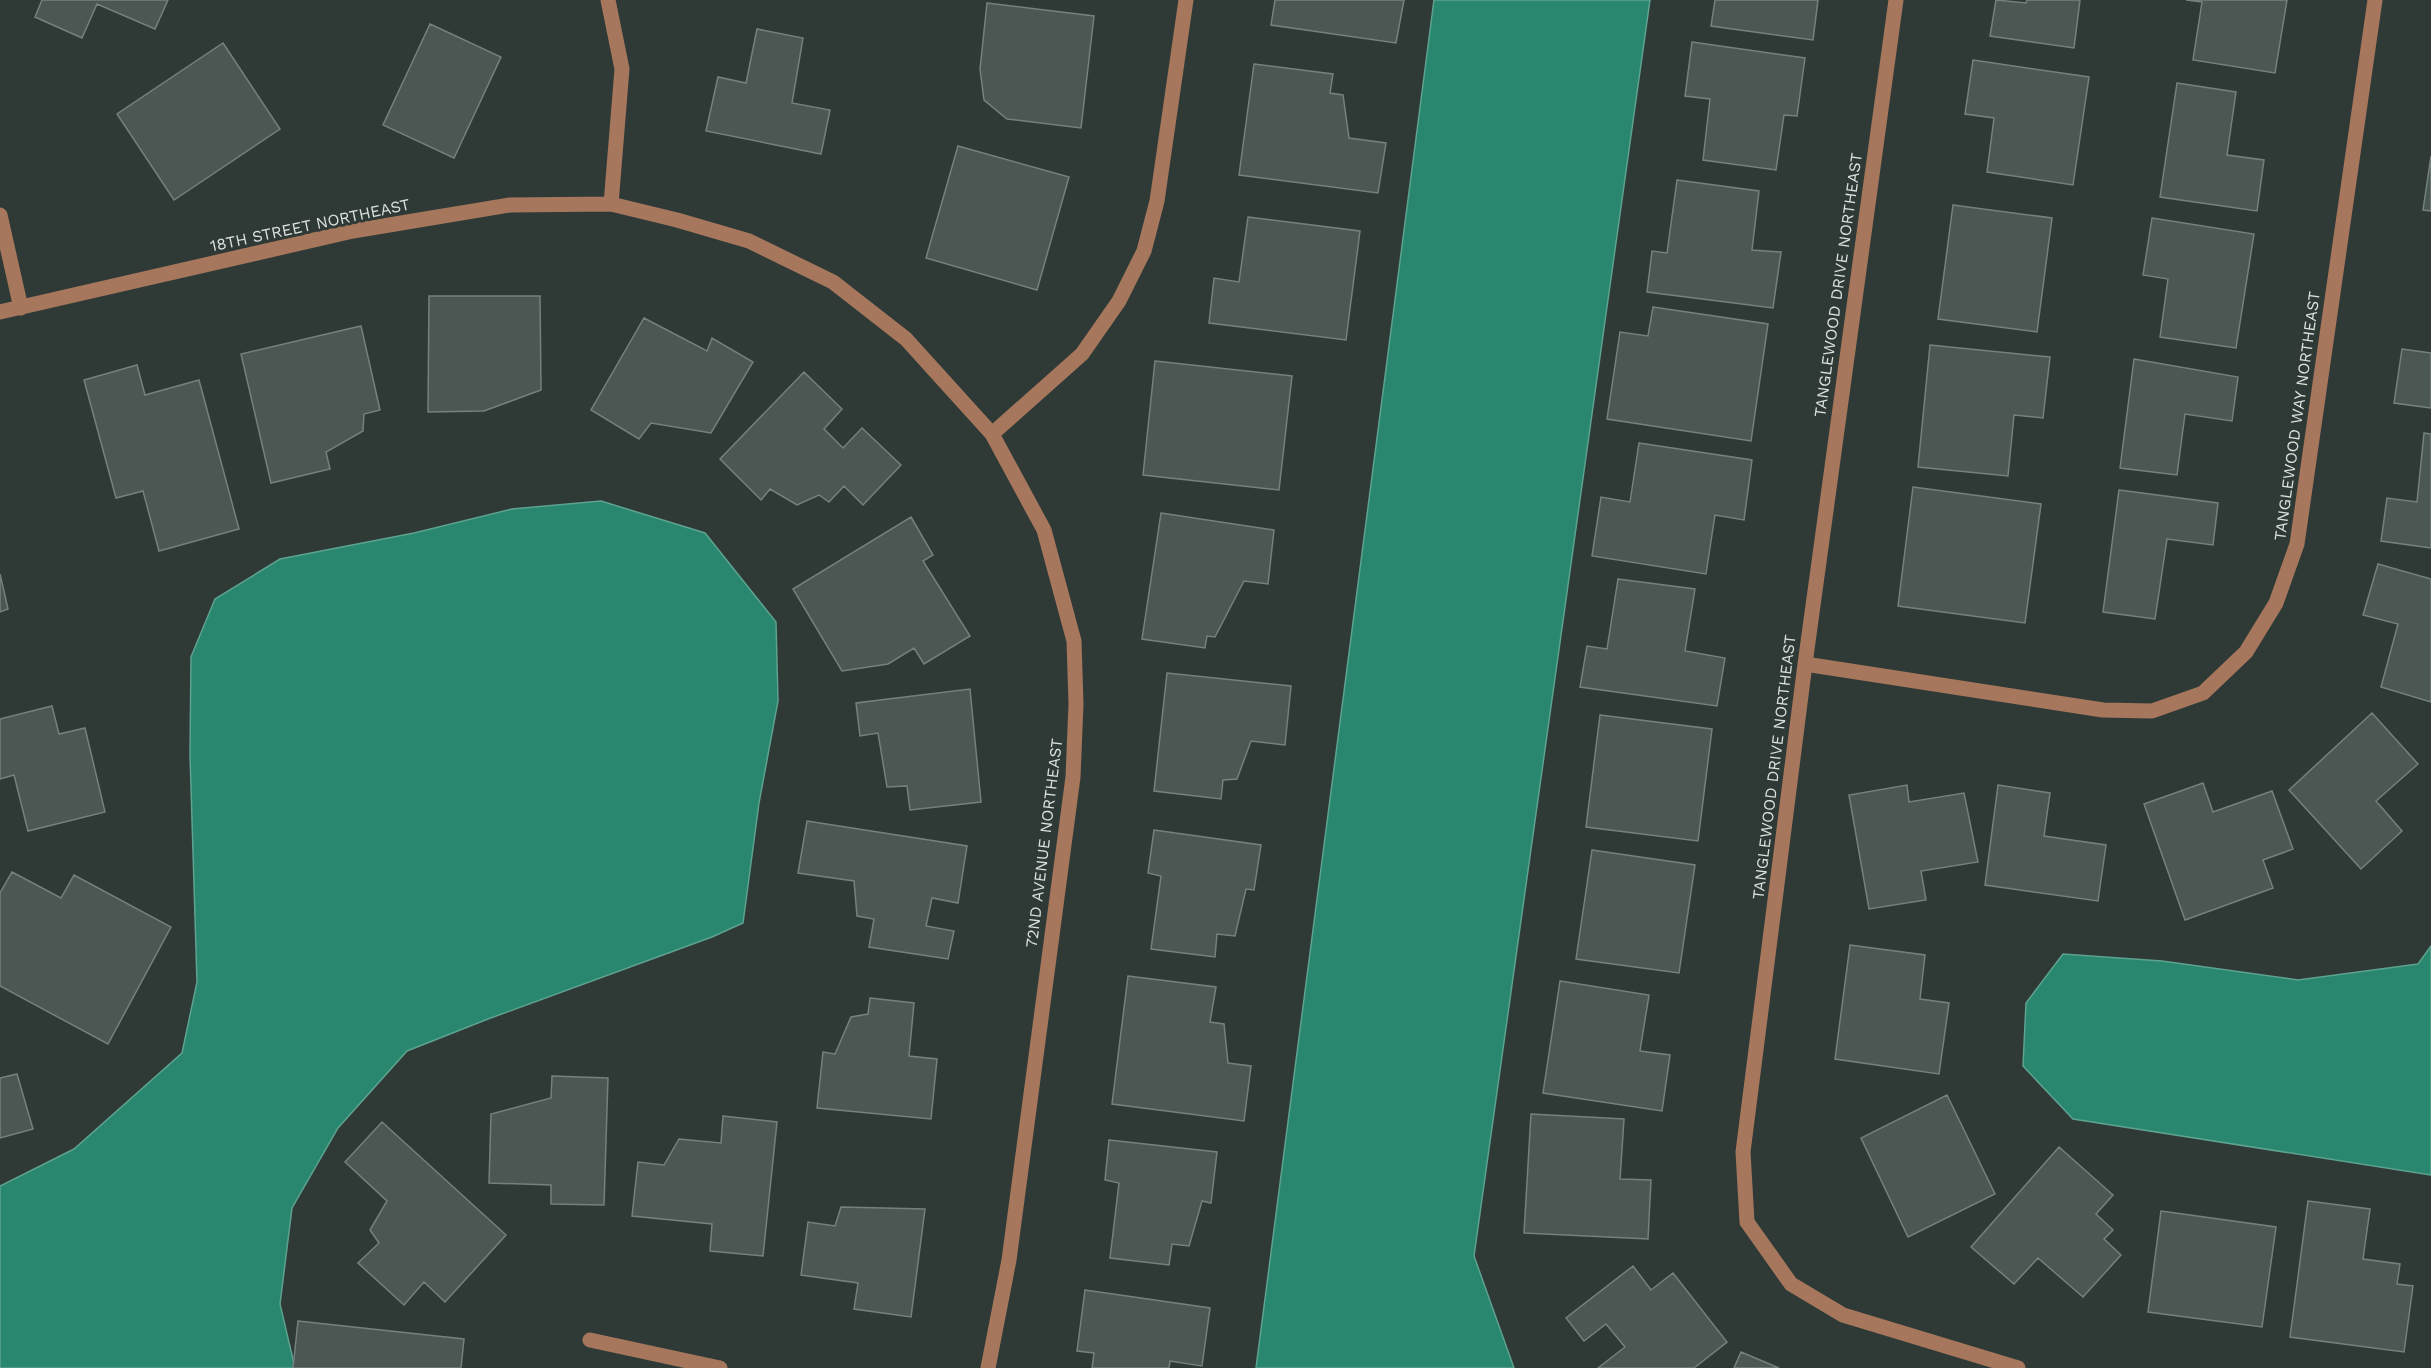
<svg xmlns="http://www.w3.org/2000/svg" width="2431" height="1368" font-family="'Work Sans',sans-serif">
<rect width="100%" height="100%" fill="#2f3a36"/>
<path fill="#28876e" stroke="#5ea290" stroke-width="1.5" d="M 1434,0 L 1650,0 L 1474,1256 L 1514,1368 L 1256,1368 Z
M 601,501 L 705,533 L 776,622 L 778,701 L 759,803 L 743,923 L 712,937 L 488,1019 L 407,1051 L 338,1128 L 292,1208 L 280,1304 L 295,1368 L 0,1368 L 0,1186 L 74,1149 L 182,1053 L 197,982 L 190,755 L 191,657 L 215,599 L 280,559 L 414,533 L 512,509 Z
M 2431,946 L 2431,1175 L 2073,1119 L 2023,1066 L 2026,1003 L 2063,954 L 2162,961 L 2298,980 L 2418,964 Z"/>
<path fill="#4b5753" stroke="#74817c" stroke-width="1.5" d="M 42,0 L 168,0 L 155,29 L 97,4 L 82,38 L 35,17 Z
M 1275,0 L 1404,0 L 1396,43 L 1271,25 Z
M 1715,0 L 1818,0 L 1813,40 L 1711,26 Z
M 1996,0 L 2026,3 L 2027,0 L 2080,0 L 2074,48 L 1990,36 Z
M 2186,0 L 2287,0 L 2275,73 L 2193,60 L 2202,2 Z
M 987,3 L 1094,16 L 1081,128 L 1007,119 L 984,100 L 980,69 Z
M 430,24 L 501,57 L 454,158 L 383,125 Z
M 757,29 L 803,38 L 792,103 L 830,110 L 821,154 L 706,131 L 718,77 L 746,83 Z
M 1692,42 L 1805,58 L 1797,116 L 1784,115 L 1776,170 L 1703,160 L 1710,99 L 1685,96 Z
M 223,43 L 280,129 L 174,200 L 117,114 Z
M 1973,60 L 2089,77 L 2073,185 L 1987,172 L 1994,118 L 1965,114 Z
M 1254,64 L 1333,74 L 1330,93 L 1343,95 L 1349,138 L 1386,143 L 1378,193 L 1239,175 Z
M 2177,83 L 2236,92 L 2227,155 L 2264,160 L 2257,211 L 2160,197 Z
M 958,146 L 1069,177 L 1037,290 L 926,258 Z
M 2431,156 L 2431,211 L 2423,210 Z
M 1677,180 L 1759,191 L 1752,250 L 1781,252 L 1773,308 L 1647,292 L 1652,251 L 1667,253 Z
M 1953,205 L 2052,218 L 2037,332 L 1938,319 Z
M 1248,217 L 1360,231 L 1346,340 L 1209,323 L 1214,278 L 1239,282 Z
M 2152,218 L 2254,234 L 2236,348 L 2160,337 L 2168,279 L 2143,275 Z
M 429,296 L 540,296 L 541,390 L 484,411 L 428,412 Z
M 1653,307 L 1768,324 L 1751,441 L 1607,419 L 1620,332 L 1648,336 Z
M 644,318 L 707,351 L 712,338 L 753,362 L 711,433 L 651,423 L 639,439 L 591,410 Z
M 361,326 L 380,410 L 364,414 L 363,431 L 326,452 L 330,469 L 271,483 L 241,354 Z
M 1930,345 L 2050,357 L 2043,418 L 2014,415 L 2008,476 L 1918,467 Z
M 2402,349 L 2431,353 L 2431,408 L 2394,403 Z
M 2134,359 L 2238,377 L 2232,421 L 2185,414 L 2177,475 L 2120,468 Z
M 1155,361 L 1292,376 L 1279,490 L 1143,475 Z
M 137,365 L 145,395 L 199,380 L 239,529 L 159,551 L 143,491 L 116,498 L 84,380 Z
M 804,372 L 842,409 L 824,429 L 843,448 L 862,428 L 901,465 L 863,505 L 844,486 L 829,502 L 819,495 L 797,505 L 770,489 L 761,500 L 720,459 Z
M 2424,433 L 2431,434 L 2431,548 L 2381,541 L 2387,498 L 2417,502 Z
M 1639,443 L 1752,460 L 1744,520 L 1715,515 L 1706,574 L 1592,556 L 1601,497 L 1630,502 Z
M 1913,487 L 2041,504 L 2025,623 L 1898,606 Z
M 2119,490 L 2218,503 L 2213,545 L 2167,539 L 2155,619 L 2103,612 Z
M 1161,513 L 1274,530 L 1268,584 L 1244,581 L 1215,637 L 1207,636 L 1205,648 L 1142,639 Z
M 911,517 L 933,555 L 923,561 L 970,636 L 924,664 L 914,648 L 888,664 L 842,671 L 793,589 Z
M 2378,564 L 2431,579 L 2431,702 L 2381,687 L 2398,624 L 2363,615 Z
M 0,574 L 8,609 L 0,612 Z
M 1618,579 L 1695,589 L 1685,651 L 1725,658 L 1717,706 L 1580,687 L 1587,646 L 1607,649 Z
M 1167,673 L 1291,686 L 1285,745 L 1251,741 L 1237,779 L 1223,780 L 1221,799 L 1154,791 Z
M 970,689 L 981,802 L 910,810 L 907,786 L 887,787 L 878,733 L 860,736 L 856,703 Z
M 52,706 L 59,734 L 85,728 L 105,812 L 28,831 L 14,775 L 0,779 L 0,719 Z
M 2372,713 L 2418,764 L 2376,801 L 2402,831 L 2361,869 L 2289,790 Z
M 1600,715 L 1712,729 L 1698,841 L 1586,827 Z
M 2203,783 L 2213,812 L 2272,791 L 2293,849 L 2263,860 L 2273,888 L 2185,920 L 2144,804 Z
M 1907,785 L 1909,802 L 1964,793 L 1978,862 L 1921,871 L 1926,900 L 1869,909 L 1849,795 Z
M 1998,785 L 2050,793 L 2044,836 L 2106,845 L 2098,901 L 1985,885 Z
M 807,821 L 967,846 L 958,903 L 932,898 L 926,926 L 954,931 L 948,959 L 869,947 L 874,919 L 857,916 L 854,881 L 798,873 Z
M 1154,830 L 1261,845 L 1254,890 L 1246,889 L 1235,936 L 1217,934 L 1215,957 L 1151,949 L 1161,876 L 1148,873 Z
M 1592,850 L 1695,865 L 1679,973 L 1576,959 Z
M 12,872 L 61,898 L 74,875 L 171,927 L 108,1044 L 0,986 L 0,893 Z
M 1850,945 L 1925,955 L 1920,999 L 1949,1003 L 1939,1074 L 1835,1059 Z
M 1128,976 L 1216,987 L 1210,1022 L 1224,1024 L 1228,1063 L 1251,1066 L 1244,1121 L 1112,1104 Z
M 1560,981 L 1649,995 L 1640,1051 L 1670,1055 L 1662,1111 L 1543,1093 Z
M 870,998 L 914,1003 L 909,1056 L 937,1059 L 931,1119 L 817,1108 L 823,1052 L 835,1054 L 851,1017 L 868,1014 Z
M 17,1074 L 33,1129 L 0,1138 L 0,1078 Z
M 552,1076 L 608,1078 L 604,1205 L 551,1204 L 551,1185 L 489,1183 L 491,1114 L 551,1098 Z
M 1947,1095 L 1995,1194 L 1908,1237 L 1861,1138 Z
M 1531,1114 L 1624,1119 L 1620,1179 L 1651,1180 L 1648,1239 L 1524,1233 Z
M 723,1116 L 777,1122 L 763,1256 L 710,1251 L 712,1224 L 632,1216 L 638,1162 L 664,1165 L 679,1139 L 721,1143 Z
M 382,1122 L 506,1235 L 445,1302 L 424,1282 L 404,1305 L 358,1263 L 379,1243 L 370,1230 L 387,1201 L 345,1162 Z
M 1109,1140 L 1217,1152 L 1211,1203 L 1202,1201 L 1189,1246 L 1172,1244 L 1169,1265 L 1110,1258 L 1119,1183 L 1105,1180 Z
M 2059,1147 L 2113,1195 L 2096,1214 L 2113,1230 L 2104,1239 L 2121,1255 L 2083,1297 L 2038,1258 L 2014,1284 L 1971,1247 Z
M 2308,1201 L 2370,1209 L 2363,1259 L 2400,1264 L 2397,1284 L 2413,1286 L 2404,1352 L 2290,1337 Z
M 841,1207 L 925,1209 L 911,1317 L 854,1309 L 858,1283 L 801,1275 L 808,1222 L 835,1226 Z
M 2161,1211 L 2276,1227 L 2262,1327 L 2148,1312 Z
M 1633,1266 L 1651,1290 L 1673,1273 L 1727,1342 L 1694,1368 L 1598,1368 L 1625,1347 L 1606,1324 L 1584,1341 L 1566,1318 Z
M 1085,1290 L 1210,1308 L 1202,1366 L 1170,1361 L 1169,1368 L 1092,1368 L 1094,1353 L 1077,1351 Z
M 298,1321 L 464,1339 L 461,1368 L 293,1368 Z
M 1741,1352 L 1779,1368 L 1734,1368 Z"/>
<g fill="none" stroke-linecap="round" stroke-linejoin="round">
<path stroke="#a6775d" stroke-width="15" d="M 608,0 L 622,69 L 611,204
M 1896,0 L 1805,664 L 1743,1152 L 1747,1222 L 1791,1284 L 1843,1315 L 2018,1368
M 0,215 L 21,308
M 0,312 L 353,231 L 510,205 L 611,204 L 677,220 L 749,241 L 833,282 L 906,339 L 992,434 L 1044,530 L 1074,641 L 1076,704 L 1073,777 L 1009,1260 L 988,1368
M 992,434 L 1082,354 L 1119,301 L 1144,251 L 1157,201 L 1186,0
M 1805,664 L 2103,710 L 2152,711 L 2203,693 L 2246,652 L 2276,603 L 2297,544 L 2375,0
M 590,1340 L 720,1368"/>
</g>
<g text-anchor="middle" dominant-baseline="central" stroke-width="6" stroke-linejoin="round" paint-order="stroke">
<g font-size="16" fill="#dbe2df" stroke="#2f3a36">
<text transform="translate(310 225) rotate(-12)">18TH STREET NORTHEAST</text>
<text transform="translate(1838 285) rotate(-82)">TANGLEWOOD DRIVE NORTHEAST</text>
<text transform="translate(2297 416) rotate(-82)">TANGLEWOOD WAY NORTHEAST</text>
<text transform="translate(1774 767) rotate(-83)">TANGLEWOOD DRIVE NORTHEAST</text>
<text transform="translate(1044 843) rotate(-83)">72ND AVENUE NORTHEAST</text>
</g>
</g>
</svg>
